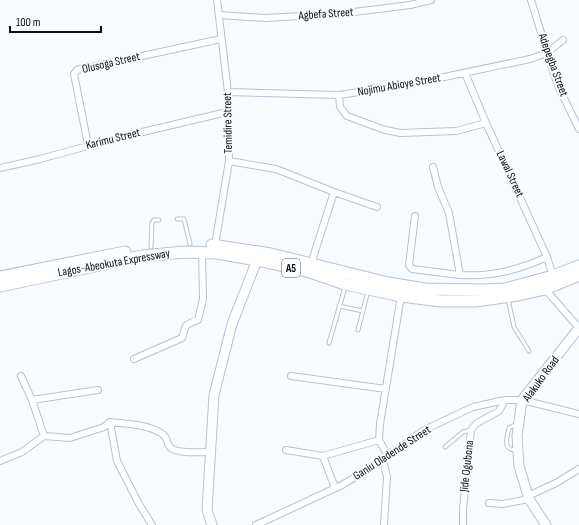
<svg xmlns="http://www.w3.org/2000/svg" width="579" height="525" font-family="'Sofia Sans Condensed',sans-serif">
<rect width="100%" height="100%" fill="#f9fcff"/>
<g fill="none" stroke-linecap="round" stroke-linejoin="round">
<g stroke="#b5c2d1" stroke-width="5">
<path id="service" d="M 177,219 L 184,219 L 190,244
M 151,247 L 152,223 L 154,220 L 159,220
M 508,299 L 514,327 L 529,351
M 339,306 L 363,311
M 358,330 L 368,291
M 329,343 L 345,287
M 445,447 L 463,432 L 471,430
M 516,450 C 514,450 511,450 509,448 C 504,444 508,433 509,428 L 517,424"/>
</g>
<g stroke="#b5c2d1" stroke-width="8">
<path id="minor" d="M 531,0 L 551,65 L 559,88 L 579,129
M 219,15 L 265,18 L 338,14 L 410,5 L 431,0
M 465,73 L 486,123 L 547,257 L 553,276
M 228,92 L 339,95 L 411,84 L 530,59 L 547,53 L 563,40
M 339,95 L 340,107 L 347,116 L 385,130 L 401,133 L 456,131 L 486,123
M 88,145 L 74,74 L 77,70 L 221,39
M 229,161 L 276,169 L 334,192 L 311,264
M 433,167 L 438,187 L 449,213 L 460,275 C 492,277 518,270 547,257
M 0,168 L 40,159 L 117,138 L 227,112
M 334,192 L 377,207
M 415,216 L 409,265 L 412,269 L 460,275
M 215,245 L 229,161 L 228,92 L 217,0
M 545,289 L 579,328
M 134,359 L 182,338 C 187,324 182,326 198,320 L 203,299 L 202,252
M 21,376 L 32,400 L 44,436
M 291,376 L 386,389
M 32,400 L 98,390
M 110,422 L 117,461 L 139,504 L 152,525
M 286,450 L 323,456 L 379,440
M 323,456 L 335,488
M 388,456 L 379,440 L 380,424 L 401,296
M 383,460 L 387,477 L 384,525
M 0,461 L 22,452 L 44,436 L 70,438 L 104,427 L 110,422 C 127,424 146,424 161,433 C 169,437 165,443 171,448 C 178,454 200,452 210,452
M 528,496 L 556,483 L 579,469
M 489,503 L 503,504 L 529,499
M 256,525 L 342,485 L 383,460 L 424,430 L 473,407 L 505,400 L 522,400 L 579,414
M 463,525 L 463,509 L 471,430 L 477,423 L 499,411 L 505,400"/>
</g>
<g stroke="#b5c2d1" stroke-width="11">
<path id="secondary" d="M 212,525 L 207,510 L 214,395 L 232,324 L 257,260
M 546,525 L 529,499 L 519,466 L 517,436 L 522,400 L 579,328"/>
</g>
<g stroke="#b5c2d1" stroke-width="13">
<path id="trunk" d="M 212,245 L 271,254 L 388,283 L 425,289 L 484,290 L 505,289 L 553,276 L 579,266
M 0,277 L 125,252
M 0,286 L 142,256 L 184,252 L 217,253 L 257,260 L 310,272 L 345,284 L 401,296 L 441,301 L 475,301 L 518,295 L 545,289 L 579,275"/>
</g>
<use href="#service" stroke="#fff" stroke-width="3"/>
<use href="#minor" stroke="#fff" stroke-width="6"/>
<use href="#secondary" stroke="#fff" stroke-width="9"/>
<use href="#trunk" stroke="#fff" stroke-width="11"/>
</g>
<g text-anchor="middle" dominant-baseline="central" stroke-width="4" stroke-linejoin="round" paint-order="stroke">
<rect fill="#f9fcff" stroke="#52565a" stroke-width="1" x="282" y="259" width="18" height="18" rx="3"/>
<g font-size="11" font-weight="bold" fill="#0b0f14">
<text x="291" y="268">A5</text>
</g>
<g font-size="12" fill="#0b0f14" stroke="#f9fcff">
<text transform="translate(326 14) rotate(-4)">Agbefa Street</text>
<text transform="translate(111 63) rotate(-13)">Olusoga Street</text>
<text transform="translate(553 65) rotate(70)">Adepegba Street</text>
<text transform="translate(399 85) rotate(-10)">Nojimu Abioye Street</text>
<text transform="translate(228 123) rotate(-91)">Temidire Street</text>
<text transform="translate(113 139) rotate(-14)">Karimu Street</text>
<text transform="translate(510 174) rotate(65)">Lawal Street</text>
<text transform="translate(114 263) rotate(-10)">Lagos-Abeokuta Expressway</text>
<text transform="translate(541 379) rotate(-54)">Alakuko Road</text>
<text transform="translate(392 453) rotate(-33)">Ganiu Oladende Street</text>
<text transform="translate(467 466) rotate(-84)">Jide Ogubona</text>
</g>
</g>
<path d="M10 26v6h91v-6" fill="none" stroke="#0b0f14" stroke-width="2"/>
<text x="16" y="26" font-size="12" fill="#0b0f14" stroke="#f9fcff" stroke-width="3" paint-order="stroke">100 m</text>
</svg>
